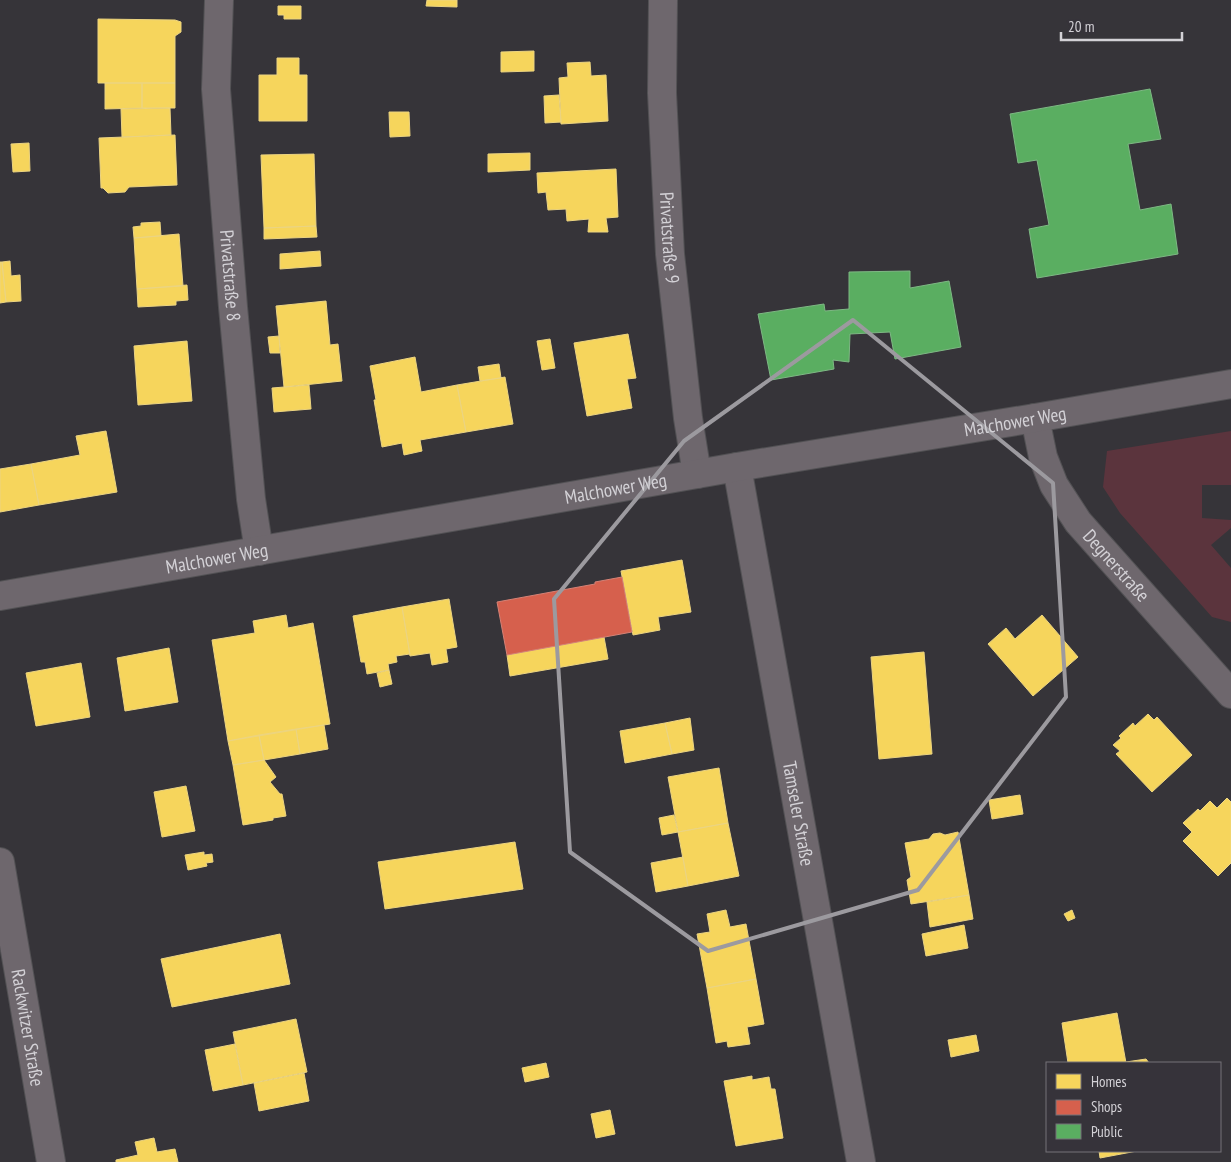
<svg xmlns="http://www.w3.org/2000/svg" width="1231" height="1162" font-family="'PT Sans Narrow',sans-serif">
<rect width="100%" height="100%" fill="#363439"/>
<path fill="#5b343d" d="M 1231,431 L 1231,485 L 1202,485 L 1202,518 L 1231,520 L 1231,528 L 1211,545 L 1231,568 L 1231,622 L 1212,617 L 1120,513 L 1103,487 L 1107,451 Z"/>
<path fill="#f6d55c" stroke="#ecd481" d="M 427,0 L 457,0 L 457,7 L 426,6 Z
M 278,6 L 301,6 L 301,19 L 284,19 L 284,15 L 278,15 Z
M 98,19 L 175,20 L 181,22 L 181,32 L 175,36 L 175,83 L 98,83 Z
M 534,51 L 534,71 L 501,72 L 501,52 Z
M 277,58 L 299,58 L 299,75 L 307,75 L 307,121 L 259,121 L 259,75 L 277,75 Z
M 590,62 L 591,76 L 606,75 L 608,121 L 561,124 L 559,78 L 568,77 L 567,63 Z
M 105,83 L 142,83 L 142,108 L 105,109 Z
M 142,83 L 175,83 L 175,108 L 142,108 Z
M 559,95 L 561,122 L 545,123 L 544,96 Z
M 170,108 L 171,135 L 122,137 L 121,109 Z
M 389,112 L 409,112 L 410,136 L 390,137 Z
M 175,135 L 177,185 L 129,187 L 125,192 L 108,193 L 103,188 L 101,188 L 99,138 Z
M 29,143 L 30,171 L 13,172 L 11,144 Z
M 530,153 L 530,170 L 488,172 L 488,154 Z
M 314,154 L 316,226 L 264,228 L 261,155 Z
M 616,169 L 618,217 L 606,218 L 608,232 L 588,232 L 589,219 L 567,221 L 566,209 L 548,210 L 546,192 L 538,193 L 537,173 Z
M 160,222 L 161,236 L 134,238 L 133,227 L 141,226 L 141,223 Z
M 316,226 L 317,237 L 264,239 L 264,228 Z
M 179,234 L 183,286 L 137,289 L 134,238 Z
M 320,251 L 321,266 L 280,269 L 280,254 Z
M 10,261 L 11,276 L 20,275 L 21,301 L 6,302 L 2,262 Z
M 0,262 L 2,262 L 6,302 L 0,303 Z
M 187,285 L 188,300 L 176,301 L 176,305 L 138,307 L 137,289 Z
M 326,301 L 330,345 L 338,344 L 342,381 L 284,387 L 276,306 Z
M 628,334 L 636,378 L 627,379 L 632,408 L 587,416 L 574,343 Z
M 279,336 L 280,353 L 270,353 L 268,337 Z
M 550,339 L 555,368 L 542,370 L 537,341 Z
M 187,341 L 192,401 L 138,405 L 134,346 Z
M 415,357 L 421,392 L 457,385 L 466,432 L 420,440 L 422,451 L 404,455 L 402,443 L 382,447 L 374,400 L 376,400 L 370,366 Z
M 499,364 L 501,378 L 480,381 L 478,367 Z
M 505,377 L 513,424 L 466,432 L 457,385 Z
M 309,385 L 311,409 L 274,412 L 272,388 Z
M 106,431 L 117,492 L 39,505 L 31,464 L 80,455 L 76,436 Z
M 31,464 L 39,505 L 0,512 L 0,469 Z
M 682,560 L 691,612 L 658,617 L 660,630 L 633,635 L 621,571 Z
M 449,599 L 457,647 L 446,649 L 448,662 L 432,665 L 430,653 L 410,656 L 402,607 Z
M 402,607 L 410,654 L 396,656 L 397,662 L 388,664 L 389,670 L 367,674 L 365,662 L 361,662 L 353,616 Z
M 286,615 L 288,628 L 313,623 L 330,724 L 228,741 L 212,640 L 255,633 L 253,621 Z
M 1042,615 L 1078,657 L 1033,696 L 988,644 L 1006,628 L 1015,639 Z
M 604,637 L 608,659 L 510,676 L 507,655 Z
M 169,648 L 178,702 L 125,711 L 117,658 Z
M 924,652 L 932,754 L 879,759 L 871,657 Z
M 81,663 L 90,717 L 36,726 L 26,673 Z
M 389,670 L 392,684 L 380,687 L 377,673 Z
M 1148,714 L 1154,720 L 1157,717 L 1192,755 L 1152,792 L 1116,754 L 1120,751 L 1113,745 L 1121,738 L 1119,736 L 1133,723 L 1135,726 Z
M 690,718 L 694,750 L 672,754 L 665,723 Z
M 665,723 L 672,754 L 625,763 L 620,731 Z
M 324,725 L 328,749 L 300,754 L 296,729 Z
M 296,729 L 300,754 L 264,760 L 259,735 Z
M 259,735 L 264,760 L 233,765 L 228,741 Z
M 264,760 L 276,777 L 270,782 L 280,794 L 282,794 L 286,816 L 273,818 L 273,820 L 243,825 L 233,765 Z
M 719,768 L 728,823 L 678,832 L 668,777 Z
M 186,786 L 195,831 L 162,837 L 154,792 Z
M 1020,795 L 1023,814 L 992,819 L 989,800 Z
M 1227,798 L 1231,802 L 1231,863 L 1218,876 L 1183,841 L 1192,832 L 1183,823 L 1198,809 L 1200,811 L 1210,801 L 1217,808 Z
M 674,815 L 678,832 L 662,835 L 659,818 Z
M 728,823 L 739,876 L 688,886 L 678,832 Z
M 958,832 L 969,895 L 911,904 L 907,880 L 911,877 L 905,843 L 929,839 L 933,834 L 940,833 L 945,835 Z
M 515,842 L 523,889 L 385,909 L 378,862 Z
M 204,852 L 204,855 L 212,854 L 213,862 L 206,863 L 207,866 L 188,870 L 185,855 Z
M 683,857 L 688,886 L 656,892 L 651,863 Z
M 969,895 L 973,919 L 930,927 L 927,902 Z
M 726,910 L 730,927 L 746,924 L 756,979 L 707,988 L 697,934 L 710,932 L 707,914 Z
M 1072,910 L 1075,918 L 1068,921 L 1064,914 Z
M 964,925 L 968,948 L 926,956 L 922,934 Z
M 280,934 L 290,984 L 172,1007 L 161,959 Z
M 756,979 L 764,1024 L 747,1027 L 750,1044 L 728,1047 L 727,1041 L 716,1043 L 707,988 Z
M 1117,1013 L 1126,1063 L 1068,1063 L 1062,1023 Z
M 296,1019 L 307,1072 L 243,1085 L 233,1032 Z
M 976,1035 L 979,1051 L 951,1057 L 948,1040 Z
M 235,1044 L 243,1085 L 213,1091 L 205,1050 Z
M 1146,1059 L 1149,1063 L 1126,1063 L 1126,1062 Z
M 546,1063 L 549,1077 L 525,1082 L 522,1068 Z
M 304,1073 L 309,1101 L 259,1111 L 254,1083 Z
M 752,1076 L 752,1080 L 769,1077 L 771,1089 L 775,1089 L 783,1138 L 736,1146 L 724,1081 Z
M 610,1110 L 615,1134 L 596,1138 L 591,1114 Z
M 154,1138 L 157,1152 L 175,1149 L 178,1162 L 116,1162 L 116,1160 L 138,1155 L 135,1142 Z
M 1099,1151 L 1137,1151 L 1100,1158 Z"/>
<path fill="#d6604d" stroke="#d58276" d="M 622,577 L 632,632 L 507,655 L 497,602 L 595,584 L 595,582 Z"/>
<path fill="#5aae61" stroke="#7eb884" d="M 1150,89 L 1161,139 L 1128,144 L 1140,210 L 1171,204 L 1178,254 L 1037,278 L 1029,229 L 1049,225 L 1037,160 L 1018,163 L 1010,114 Z
M 910,271 L 910,288 L 949,281 L 961,347 L 895,359 L 890,332 L 850,334 L 849,362 L 833,360 L 834,369 L 771,380 L 758,314 L 824,304 L 825,311 L 849,309 L 849,272 Z"/>
<g fill="none" stroke-linecap="round" stroke-linejoin="round">
<g stroke="#525154" stroke-width="30">
<g id="minor">
<path id="s1" d="M 219,0 L 216,89 L 233,307 L 251,499 L 259,551"/>
<path id="s2" d="M 663,0 L 662,93 L 670,254 L 688,418 L 697,474"/>
<path id="s3" d="M 1035,418 L 1043,457 L 1054,485 L 1078,522 L 1231,694"/>
<path id="s4" d="M 737,467 L 861,1162"/>
<path id="s5" d="M 0,596 L 737,467 L 1035,418 L 1231,384"/>
<path id="s6" d="M 0,862 L 51,1162"/>
</g>
</g>
<use href="#minor" stroke="#6e676d" stroke-width="28"/>
</g>
<path fill="none" stroke="#9c9a9f" stroke-width="4" stroke-linejoin="round" d="M 853,320 L 1053,483 L 1066,697 L 918,890 L 708,951 L 570,852 L 554,599 L 684,441 Z"/>
<g text-anchor="middle" dominant-baseline="central" stroke-width="5" stroke-linejoin="round" paint-order="stroke">
<g font-size="19" fill="#d3d1d6" stroke="#36333a">
<text stroke="none"><textPath href="#s2" startOffset="238">Privatstraße 9</textPath></text>
<text stroke="none"><textPath href="#s1" startOffset="276">Privatstraße 8</textPath></text>
<text stroke="none"><textPath href="#s5" startOffset="1030">Malchower Weg</textPath></text>
<text stroke="none"><textPath href="#s5" startOffset="625">Malchower Weg</textPath></text>
<text stroke="none"><textPath href="#s5" startOffset="220">Malchower Weg</textPath></text>
<text stroke="none"><textPath href="#s3" startOffset="172">Degnerstraße</textPath></text>
<text stroke="none"><textPath href="#s4" startOffset="352">Tamseler Straße</textPath></text>
<text stroke="none"><textPath href="#s6" startOffset="168">Rackwitzer Straße</textPath></text>
</g>
</g>
<rect x="1046" y="1062" width="175" height="90" fill="#36333a" stroke="#757278"/>
<rect x="1056" y="1074" width="25" height="15" fill="#f6d55c" stroke="#757278"/>
<text x="1091" y="1087" font-size="15" fill="#d3d1d6">Homes</text>
<rect x="1056" y="1100" width="25" height="15" fill="#d6604d" stroke="#757278"/>
<text x="1091" y="1112" font-size="15" fill="#d3d1d6">Shops</text>
<rect x="1056" y="1124" width="25" height="15" fill="#5aae61" stroke="#757278"/>
<text x="1091" y="1137" font-size="15" fill="#d3d1d6">Public</text>
<path d="M1061 32v8h121v-8" fill="none" stroke="#d3d1d6" stroke-width="2.5"/>
<text x="1068" y="32" font-size="15" fill="#d3d1d6" stroke="#36333a" stroke-width="4" paint-order="stroke">20 m</text>
</svg>
